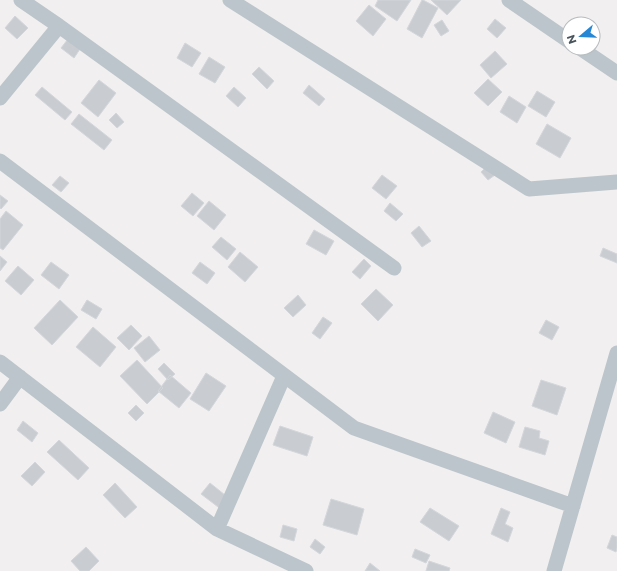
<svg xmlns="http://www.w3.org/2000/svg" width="617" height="571" font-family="Montserrat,sans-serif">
<rect width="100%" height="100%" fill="#f1efef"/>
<path fill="#c9cdd1" stroke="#d3d6da" d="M 378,0 L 411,0 L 397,21 L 375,6 Z
M 422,0 L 423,0 L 438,8 L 422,38 L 407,29 Z
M 431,0 L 461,0 L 447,15 Z
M 369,5 L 386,19 L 373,36 L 356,21 Z
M 15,16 L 28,28 L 17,39 L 5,28 Z
M 495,19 L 506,28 L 497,38 L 487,29 Z
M 442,20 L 449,31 L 441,36 L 434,25 Z
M 68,39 L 80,49 L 74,58 L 61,48 Z
M 185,43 L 201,53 L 192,67 L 177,58 Z
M 495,51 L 507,64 L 491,78 L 480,65 Z
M 209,57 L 225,67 L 215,83 L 199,74 Z
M 259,67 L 274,81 L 267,89 L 252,74 Z
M 488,79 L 502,92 L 488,106 L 474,93 Z
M 99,80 L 116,93 L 98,117 L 81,103 Z
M 309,85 L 325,99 L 319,106 L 303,93 Z
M 42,87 L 72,112 L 65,120 L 35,95 Z
M 234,87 L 246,98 L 238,107 L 226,96 Z
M 537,91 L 555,102 L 546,117 L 528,106 Z
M 509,96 L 526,107 L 517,123 L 500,112 Z
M 116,113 L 124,122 L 117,128 L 109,120 Z
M 79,114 L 112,140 L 104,150 L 71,124 Z
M 547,124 L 571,138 L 560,158 L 536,144 Z
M 487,166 L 495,175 L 488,180 L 481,172 Z
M 382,175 L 397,186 L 386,199 L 372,188 Z
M 60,176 L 69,183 L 61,192 L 52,185 Z
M 192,193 L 204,203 L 193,216 L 181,206 Z
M 0,195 L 8,201 L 1,209 L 0,208 Z
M 209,201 L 226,215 L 214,230 L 197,216 Z
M 390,203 L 403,214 L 396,221 L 384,211 Z
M 6,211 L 23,225 L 3,250 L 0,248 L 0,219 Z
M 419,226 L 431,241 L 422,247 L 411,233 Z
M 314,230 L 334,241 L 326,255 L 306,244 Z
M 221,237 L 236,249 L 227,260 L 212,247 Z
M 603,248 L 617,254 L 617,263 L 600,256 Z
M 240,252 L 258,267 L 245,282 L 228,267 Z
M 0,256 L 7,262 L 0,271 Z
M 364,259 L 371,266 L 360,279 L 352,272 Z
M 51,262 L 69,275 L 59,289 L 41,275 Z
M 200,262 L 215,273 L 207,284 L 192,273 Z
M 18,266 L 34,280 L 21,295 L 5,281 Z
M 376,289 L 393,305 L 378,321 L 361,304 Z
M 298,295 L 306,305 L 293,317 L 284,308 Z
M 60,300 L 78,317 L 52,345 L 34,328 Z
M 87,300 L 102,309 L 96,319 L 81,310 Z
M 323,317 L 332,323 L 320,339 L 312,333 Z
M 546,320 L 559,327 L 552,340 L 539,333 Z
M 131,325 L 142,336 L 129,350 L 117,338 Z
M 93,327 L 116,347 L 100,367 L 76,347 Z
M 149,336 L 160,350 L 145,362 L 134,348 Z
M 137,360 L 163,388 L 147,404 L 120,376 Z
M 164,363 L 175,374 L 168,380 L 158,369 Z
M 206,373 L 226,386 L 209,411 L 190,399 Z
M 170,375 L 191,393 L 179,408 L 158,391 Z
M 541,380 L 566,388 L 557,415 L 532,406 Z
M 136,405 L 144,413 L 136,421 L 128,413 Z
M 493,412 L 515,422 L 506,443 L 484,433 Z
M 23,421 L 38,433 L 32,442 L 17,430 Z
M 280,426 L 313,437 L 307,456 L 273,445 Z
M 525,427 L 540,431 L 539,438 L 549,441 L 545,455 L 519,447 Z
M 59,440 L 89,468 L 78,480 L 47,452 Z
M 35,462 L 45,472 L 32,486 L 21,476 Z
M 115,483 L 137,507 L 125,518 L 103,495 Z
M 210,483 L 230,499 L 222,510 L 201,494 Z
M 331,499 L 364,509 L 357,535 L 323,525 Z
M 430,508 L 459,526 L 449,541 L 420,522 Z
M 501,508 L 510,512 L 505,524 L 513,528 L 508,542 L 491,534 Z
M 283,525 L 297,529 L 294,541 L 280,537 Z
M 612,535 L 617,537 L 617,548 L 616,552 L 607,548 Z
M 315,539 L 325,547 L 320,554 L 310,547 Z
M 86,547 L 99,561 L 89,571 L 80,571 L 71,561 Z
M 415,549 L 430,555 L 426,563 L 412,557 Z
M 429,561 L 450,568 L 449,571 L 426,571 Z
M 370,563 L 380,571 L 365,571 Z"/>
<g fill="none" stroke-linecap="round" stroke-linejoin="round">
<path stroke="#bbc5cb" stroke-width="15" d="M 21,0 L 59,26 L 394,268
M 230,0 L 529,189 L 617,182
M 509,0 L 569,41
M 580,48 L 617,73
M 0,98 L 59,26
M 0,161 L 354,428 L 573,506
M 0,362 L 217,529 L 306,571
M 0,404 L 20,377
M 217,529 L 284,376
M 554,571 L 617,353"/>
</g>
<g transform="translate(581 36) rotate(251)"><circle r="19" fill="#ffffff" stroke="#b6bbbd"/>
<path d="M0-3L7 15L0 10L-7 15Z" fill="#2687d5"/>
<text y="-6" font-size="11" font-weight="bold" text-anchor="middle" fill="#48545b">N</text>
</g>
</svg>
